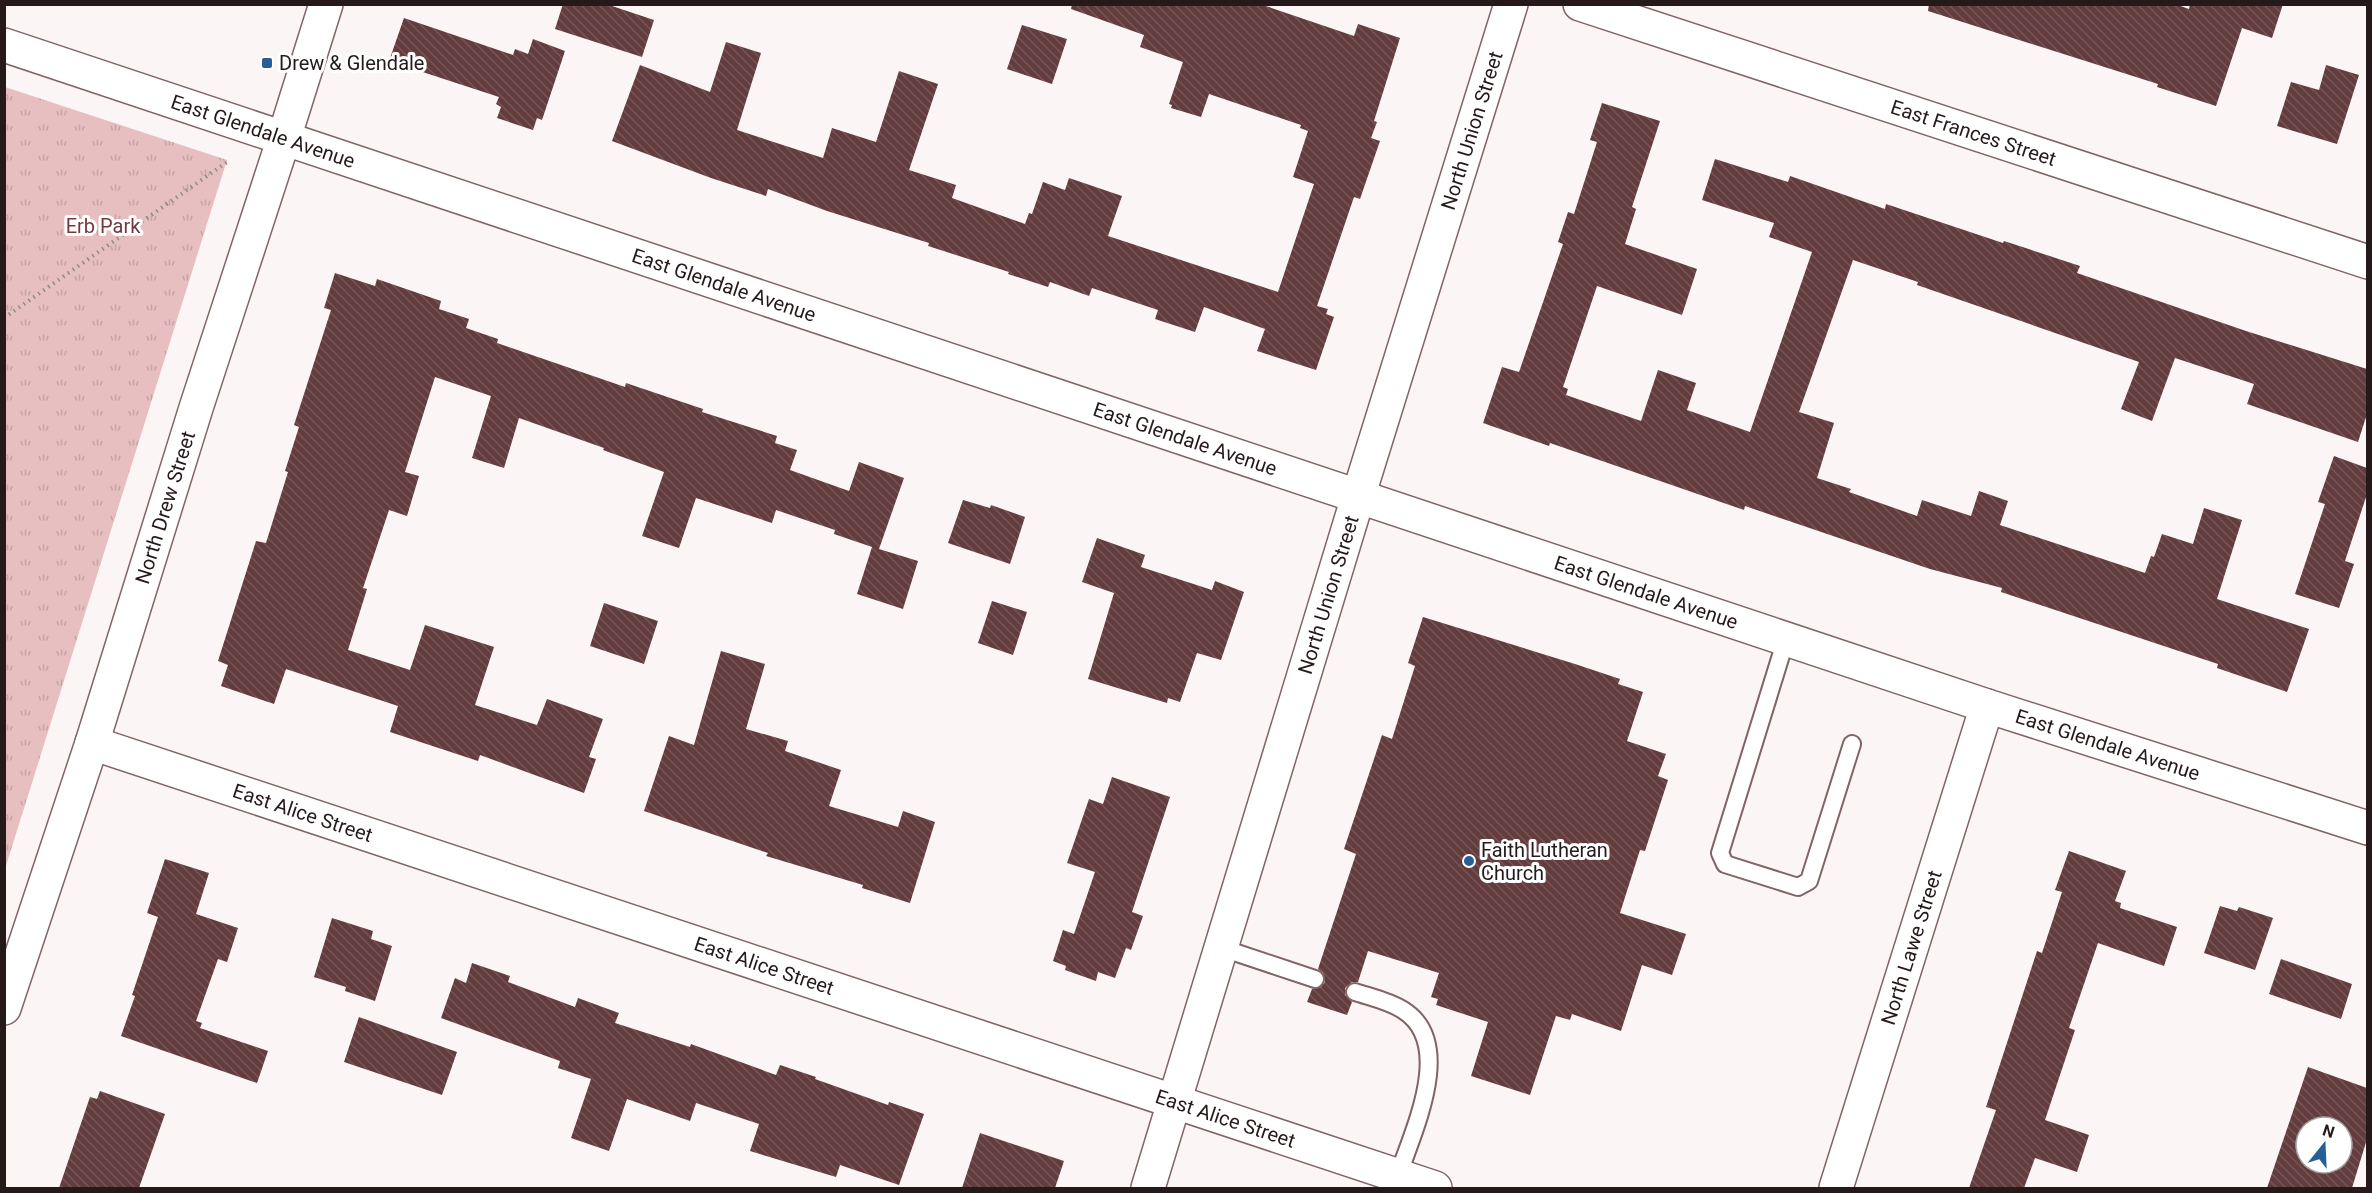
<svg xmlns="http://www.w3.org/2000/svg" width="2372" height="1193" font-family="Roboto,sans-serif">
<defs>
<pattern id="park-tufts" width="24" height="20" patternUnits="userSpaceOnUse" patternTransform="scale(1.5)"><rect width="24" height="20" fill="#e7bfc0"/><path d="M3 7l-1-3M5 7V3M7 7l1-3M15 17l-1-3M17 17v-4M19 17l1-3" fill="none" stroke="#c6a4a4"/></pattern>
<pattern id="building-back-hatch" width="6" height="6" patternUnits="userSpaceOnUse" patternTransform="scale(1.5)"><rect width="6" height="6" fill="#633c3e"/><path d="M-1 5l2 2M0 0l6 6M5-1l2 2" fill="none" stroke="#755557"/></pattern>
</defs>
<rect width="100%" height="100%" fill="#fcf5f5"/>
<path fill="url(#park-tufts)" d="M 5,87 L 227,160 L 5,869 L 4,87 Z"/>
<path fill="url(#building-back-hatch)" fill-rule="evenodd" d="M 563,4 L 606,4 L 654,20 L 642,57 L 555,29 Z
M 1072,4 L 1260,4 L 1354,36 L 1358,24 L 1400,38 L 1374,121 L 1377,122 L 1371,138 L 1380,141 L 1360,199 L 1354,197 L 1317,306 L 1328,309 L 1326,314 L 1334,317 L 1316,370 L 1257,351 L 1265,329 L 1204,307 L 1195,332 L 1155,319 L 1158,310 L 1092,288 L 1089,296 L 1050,282 L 1048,287 L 1008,274 L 1009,272 L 928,246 L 929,243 L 827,211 L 768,189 L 766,196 L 711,178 L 612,141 L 640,65 L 710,92 L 726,42 L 761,53 L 737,130 L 823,158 L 832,128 L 876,142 L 899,71 L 938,84 L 909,170 L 956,185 L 952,198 L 1025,224 L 1029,213 L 1032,214 L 1043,182 L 1065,190 L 1069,178 L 1122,196 L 1108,236 L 1278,292 L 1314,184 L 1293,177 L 1308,131 L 1300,128 L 1301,125 L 1209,94 L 1201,117 L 1171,108 L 1172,105 L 1169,104 L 1183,62 L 1140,47 L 1144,35 L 1071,9 Z
M 1929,4 L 2175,4 L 2189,9 L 2190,4 L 2283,4 L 2272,38 L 2242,28 L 2216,106 L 2157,87 L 2158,84 L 1928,11 Z
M 404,18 L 513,55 L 515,49 L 528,54 L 533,39 L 565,51 L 542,120 L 537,118 L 533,130 L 497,118 L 501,107 L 496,104 L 499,97 L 389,61 Z
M 1022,25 L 1067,39 L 1052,84 L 1007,69 Z
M 2326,65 L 2359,75 L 2337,144 L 2277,126 L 2291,82 L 2319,90 Z
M 1602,103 L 1660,121 L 1632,207 L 1636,209 L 1625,244 L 1697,269 L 1682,315 L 1597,286 L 1563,387 L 1568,389 L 1566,395 L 1641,421 L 1658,370 L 1696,383 L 1687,410 L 1750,432 L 1812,252 L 1769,237 L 1774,223 L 1702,200 L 1715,159 L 1788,182 L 1790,176 L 1885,209 L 1886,204 L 2003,243 L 2004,241 L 2080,266 L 2077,273 L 2246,331 L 2367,369 L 2367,414 L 2358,442 L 2247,404 L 2254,384 L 2175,358 L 2152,421 L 2121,409 L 2139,362 L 1917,285 L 1918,282 L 1853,260 L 1799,412 L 1834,423 L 1817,478 L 1851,489 L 1849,492 L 1917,516 L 1922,500 L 1971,516 L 1979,491 L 2008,501 L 2000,525 L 2145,573 L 2151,556 L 2154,557 L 2162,534 L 2193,544 L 2204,508 L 2242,520 L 2217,599 L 2309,629 L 2287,692 L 2217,668 L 2218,664 L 2001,592 L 2002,588 L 1930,569 L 1745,506 L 1744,510 L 1550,443 L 1549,446 L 1483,423 L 1502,367 L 1519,372 L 1563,244 L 1558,242 L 1568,212 L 1574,214 L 1597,142 L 1590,140 Z
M 335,273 L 375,286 L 377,279 L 441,301 L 439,309 L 469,319 L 466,328 L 498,339 L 497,343 L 625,387 L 626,383 L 703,409 L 702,412 L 777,436 L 775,443 L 797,450 L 790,470 L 849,491 L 859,462 L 904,478 L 879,549 L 918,561 L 903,609 L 857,594 L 872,547 L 834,534 L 835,530 L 776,510 L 772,523 L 696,498 L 679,548 L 642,536 L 664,472 L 603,450 L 604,448 L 519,418 L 504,468 L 472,458 L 491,396 L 435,377 L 405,472 L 419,476 L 407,516 L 389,510 L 363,588 L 367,589 L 348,650 L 410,670 L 425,625 L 494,647 L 475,705 L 537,725 L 547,699 L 603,719 L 589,757 L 596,759 L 584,793 L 480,755 L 478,761 L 390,732 L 398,706 L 286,669 L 274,704 L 221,686 L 228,665 L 218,661 L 256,541 L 266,543 L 288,472 L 285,471 L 299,427 L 294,425 L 331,310 L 324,308 Z
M 2334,456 L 2367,468 L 2367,494 L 2345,561 L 2354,564 L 2339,608 L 2295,594 L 2325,504 L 2318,502 Z
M 963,500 L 990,508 L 991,505 L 1025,517 L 1010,564 L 948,543 Z
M 1097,538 L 1145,555 L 1141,567 L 1212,590 L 1215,581 L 1244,592 L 1221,660 L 1197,653 L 1180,702 L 1168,698 L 1167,703 L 1088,679 L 1114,593 L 1082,582 Z
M 992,601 L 1027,612 L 1013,655 L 978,643 Z
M 604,603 L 658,621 L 644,664 L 590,646 Z
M 1423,617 L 1575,664 L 1620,679 L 1618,684 L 1643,692 L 1627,741 L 1666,754 L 1658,776 L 1668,780 L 1645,851 L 1640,850 L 1620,913 L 1686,934 L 1672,975 L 1642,965 L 1621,1031 L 1572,1014 L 1570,1020 L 1556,1016 L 1530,1095 L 1471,1076 L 1488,1022 L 1436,1005 L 1438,999 L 1431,997 L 1439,973 L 1368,951 L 1358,982 L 1352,982 L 1345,988 L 1345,995 L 1352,1002 L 1347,1015 L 1307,1002 L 1312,989 L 1321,987 L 1325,982 L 1323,973 L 1318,969 L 1356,854 L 1344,849 L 1382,735 L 1392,739 L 1415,666 L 1408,663 Z
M 721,651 L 765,664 L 746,729 L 788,741 L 785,751 L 841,770 L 829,806 L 898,827 L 903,811 L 935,822 L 910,903 L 862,888 L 863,885 L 766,856 L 768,853 L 644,811 L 669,736 L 694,745 Z
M 1112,777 L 1170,797 L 1132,912 L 1143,916 L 1131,950 L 1126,948 L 1115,978 L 1098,972 L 1096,981 L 1065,970 L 1066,966 L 1053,961 L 1063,930 L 1074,934 L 1095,872 L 1067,863 L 1089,799 L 1103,804 Z
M 2069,851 L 2126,871 L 2115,901 L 2121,903 L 2120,908 L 2177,927 L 2164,966 L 2098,943 L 2069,1028 L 2075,1030 L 2045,1120 L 2089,1135 L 2077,1172 L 2035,1158 L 2024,1188 L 1969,1188 L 1996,1110 L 1986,1107 L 2037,951 L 2042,953 L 2062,892 L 2055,890 Z
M 165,859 L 209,873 L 196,914 L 238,928 L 227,962 L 218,959 L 196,1021 L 202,1023 L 200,1028 L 268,1051 L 257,1083 L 121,1036 L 135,996 L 132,995 L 158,917 L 147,913 Z
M 2220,906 L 2237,911 L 2239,907 L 2273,918 L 2255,970 L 2204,953 Z
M 332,918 L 373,931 L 371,939 L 392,946 L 375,1001 L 345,991 L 346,987 L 314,977 Z
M 2281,959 L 2352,984 L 2341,1019 L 2269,994 Z
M 472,963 L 510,976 L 508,982 L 575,1007 L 578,998 L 619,1013 L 615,1023 L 690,1047 L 691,1044 L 776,1075 L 780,1065 L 816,1077 L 815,1079 L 888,1105 L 889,1102 L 924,1114 L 899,1185 L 840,1165 L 836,1177 L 750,1151 L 759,1124 L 696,1103 L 690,1121 L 627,1099 L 609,1151 L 571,1138 L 591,1079 L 558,1068 L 560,1061 L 441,1018 L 455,978 L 466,983 Z
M 359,1017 L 457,1052 L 442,1095 L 344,1062 Z
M 2308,1067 L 2367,1088 L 2367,1139 L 2352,1188 L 2267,1188 ZM 2306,1127 L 2342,1127 L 2342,1163 L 2306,1163 Z
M 100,1091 L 165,1114 L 139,1188 L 59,1188 L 90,1097 L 97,1099 Z
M 980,1133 L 1064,1161 L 1055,1188 L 962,1188 Z"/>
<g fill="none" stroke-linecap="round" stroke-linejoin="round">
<g stroke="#816465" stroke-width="20">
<path id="lane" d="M 1786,639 L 1720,853 L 1725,864 L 1798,887 L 1809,881 L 1852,744
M 1222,948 L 1315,979
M 1355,992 C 1370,997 1389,1001 1403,1010 C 1456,1043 1413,1131 1398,1176"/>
</g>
<g stroke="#816465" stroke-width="36">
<g id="street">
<path id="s1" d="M 1580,4 L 2368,262"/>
<path d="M 284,138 L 326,4"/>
<path id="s2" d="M 92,743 L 1435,1188"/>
<path id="s3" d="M 1148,1188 L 1358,497 L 1511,4"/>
<path id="s4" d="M 1836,1188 L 1987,706"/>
</g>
</g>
<g stroke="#816465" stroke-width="36">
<g id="secondary">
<path id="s5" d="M 4,45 L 1987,706 L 2368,828"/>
<path id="s6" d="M 4,1008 L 92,743 L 196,408 L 284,138"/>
</g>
</g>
<path stroke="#938a8a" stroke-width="4" stroke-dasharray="1.5 4.5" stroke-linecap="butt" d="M 4,318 L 230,160"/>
<use href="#lane" stroke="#fff" stroke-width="16"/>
<use href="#street" stroke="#fff" stroke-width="33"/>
<use href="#secondary" stroke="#fff" stroke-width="33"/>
</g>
<g fill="#265e96" stroke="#fff" stroke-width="2">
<rect x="261" y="57" width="12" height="12" rx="3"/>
<circle cx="1469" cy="861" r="6"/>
</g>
<g text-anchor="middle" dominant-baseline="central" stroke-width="6" stroke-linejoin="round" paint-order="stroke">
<g font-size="20" fill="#25191a" stroke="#fff" text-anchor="start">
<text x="279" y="63">Drew &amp; Glendale</text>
<text x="1481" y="850">Faith Lutheran<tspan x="1481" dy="23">Church</tspan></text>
</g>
<g font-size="20" fill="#25191a" stroke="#fff">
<text stroke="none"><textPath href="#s5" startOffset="273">East Glendale Avenue</textPath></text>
<text stroke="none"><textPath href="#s3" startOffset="1106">North Union Street</textPath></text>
<text stroke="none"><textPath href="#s1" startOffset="414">East Frances Street</textPath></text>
<text stroke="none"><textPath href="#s5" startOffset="759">East Glendale Avenue</textPath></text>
<text stroke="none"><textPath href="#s5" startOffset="1245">East Glendale Avenue</textPath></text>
<text stroke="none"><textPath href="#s6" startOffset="526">North Drew Street</textPath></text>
<text stroke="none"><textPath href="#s5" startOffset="1731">East Glendale Avenue</textPath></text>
<text stroke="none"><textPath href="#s3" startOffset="620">North Union Street</textPath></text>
<text stroke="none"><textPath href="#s5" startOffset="2217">East Glendale Avenue</textPath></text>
<text stroke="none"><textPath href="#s2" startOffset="222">East Alice Street</textPath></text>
<text stroke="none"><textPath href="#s4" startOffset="252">North Lawe Street</textPath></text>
<text stroke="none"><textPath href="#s2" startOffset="708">East Alice Street</textPath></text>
<text stroke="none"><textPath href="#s2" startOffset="1194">East Alice Street</textPath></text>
</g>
<g font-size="20" fill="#75383f" stroke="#fff">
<text x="103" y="226">Erb Park</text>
</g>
</g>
<rect width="2372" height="1193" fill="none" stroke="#25191a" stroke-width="12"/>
<g transform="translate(2324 1145) rotate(18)"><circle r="28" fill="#ffffff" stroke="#a8a3a3" stroke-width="1.5"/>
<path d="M0-4.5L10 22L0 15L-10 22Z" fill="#265e96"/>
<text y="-9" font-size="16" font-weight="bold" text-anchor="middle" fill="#25191a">N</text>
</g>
</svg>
